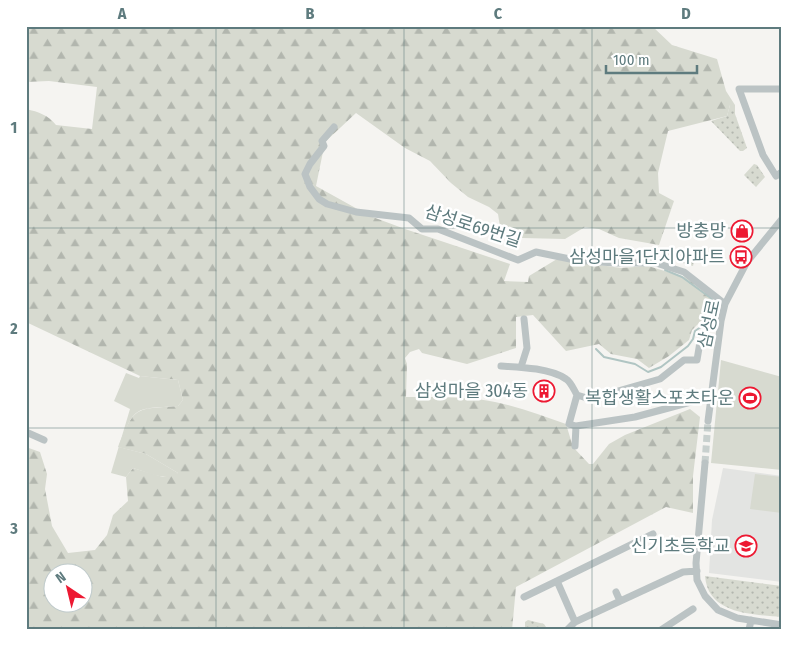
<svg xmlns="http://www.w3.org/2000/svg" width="808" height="656" font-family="'Fira Sans Condensed','Noto Sans KR',sans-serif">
<defs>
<pattern id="grass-dots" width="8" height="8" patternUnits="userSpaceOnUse" patternTransform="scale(1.25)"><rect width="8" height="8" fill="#d7dad0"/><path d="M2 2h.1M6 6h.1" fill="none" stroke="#b2b6ae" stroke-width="1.8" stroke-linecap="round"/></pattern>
<pattern id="forest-firs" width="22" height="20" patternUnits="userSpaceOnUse" patternTransform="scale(1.25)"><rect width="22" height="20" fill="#d7dad0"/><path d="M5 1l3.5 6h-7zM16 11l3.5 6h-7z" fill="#b2b6ae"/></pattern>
</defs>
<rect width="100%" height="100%" fill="#f5f4f1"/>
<path fill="#e3e4e2" d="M 723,468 L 782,476 L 782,582 L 709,573 L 712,520 Z"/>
<path fill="url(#grass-dots)" d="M 730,105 L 735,105 L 735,114 L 747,148 L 743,151 L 740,151 L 711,121 L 727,116 Z
M 754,164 L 757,165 L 765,177 L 756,187 L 744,175 Z
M 667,249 L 698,254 L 697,262 L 694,262 L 693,266 L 666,258 Z
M 705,576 L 782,586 L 782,617 C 753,614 708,615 705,576 Z
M 528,620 L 544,624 L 546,627 L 544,630 L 525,630 L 525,622 Z"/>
<path fill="url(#forest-firs)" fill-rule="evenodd" d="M 26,26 L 652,26 L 672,45 L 717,59 L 726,91 L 735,105 L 730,105 L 727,116 L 668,131 L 658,173 L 659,193 L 674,201 L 659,245 L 619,238 L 599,229 L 585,227 L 565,239 L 522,238 L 500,227 L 498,214 L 489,207 L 468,197 L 451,183 L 430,161 L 405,148 L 356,113 L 325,142 L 316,186 L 370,216 L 405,229 L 510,264 L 504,281 L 528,282 L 529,276 L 557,259 L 621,268 L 648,266 L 688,278 L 715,297 L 718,306 L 714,318 L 701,321 L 692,330 L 689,340 L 669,356 L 649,368 L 637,359 L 611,354 L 599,344 L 566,351 L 533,315 L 516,317 L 516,348 L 467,364 L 422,353 L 419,349 L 410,352 L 405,358 L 407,364 L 406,397 C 436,397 466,396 495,402 C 520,407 543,416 566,424 L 573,447 L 589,464 L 593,464 L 609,444 L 625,435 L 690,409 L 700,417 L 693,476 L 693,513 L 666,507 L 516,587 L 512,630 L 26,630 L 26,447 L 40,452 L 47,474 L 45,489 L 52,526 L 68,553 L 95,550 L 107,535 L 113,515 L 128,501 L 126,477 L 133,468 L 163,477 L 178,473 L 146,454 L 118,447 C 135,406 134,409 178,406 L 183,400 L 178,380 L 140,376 L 26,322 L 26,109 C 39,112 48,115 56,125 L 92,129 L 97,87 L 49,81 L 26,82 ZM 52,574 L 82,574 L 82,604 L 52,604 Z"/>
<path fill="#d7dad0" d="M 721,360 L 782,377 L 782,470 L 711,463 Z
M 126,373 L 139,378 L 140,376 L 178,380 L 183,400 L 178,406 C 134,409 135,405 119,447 L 146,454 L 178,473 C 166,482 147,472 133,468 L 126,477 L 111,473 L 130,409 L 114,401 Z
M 755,474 L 782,477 L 782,513 L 750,509 Z"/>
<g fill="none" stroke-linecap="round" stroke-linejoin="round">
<path stroke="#b0c5c3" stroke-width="2" d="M 596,349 L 604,357 L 635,364 L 648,372 L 661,367 L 688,346 L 693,339 L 695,331 L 708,322 L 713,312 L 712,299 L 682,277 L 665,270"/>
<path stroke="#c8d0ce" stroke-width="7" stroke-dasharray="7 3.5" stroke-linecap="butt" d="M 705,463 L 708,421"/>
<path stroke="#bbc3c4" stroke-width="7" d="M 782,89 L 739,89 L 763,155 L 776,176 L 782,172
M 334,127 L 322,141 L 324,146 L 310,164 L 305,174 L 310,187 L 319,199 L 327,204 L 356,212 L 409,218 L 422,229 L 438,229 L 518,260 L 536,252 L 575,260 L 614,263 L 656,263 L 684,272 L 725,304
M 501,366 C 519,367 550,368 566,379 C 571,382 574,390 577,395 L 569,424 L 576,426
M 521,367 L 527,348 L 524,319
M 577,395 L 590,399 L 660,379 L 684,360 L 697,360 L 700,342
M 708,421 L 721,321 L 725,304 L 747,262 L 782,219
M 26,432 L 44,440
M 575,446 L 576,426 L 635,417 L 702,399 L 712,398
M 705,463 L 696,563 L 697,580 L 705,596 L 718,610 L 737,618 L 782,625
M 653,534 L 557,581 L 575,622 L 683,572 L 697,571
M 616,592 L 620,601
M 524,597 L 557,581
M 567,630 L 575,622
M 661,630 L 693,609
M 749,630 L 751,620"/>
</g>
<path fill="none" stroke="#5e7b7e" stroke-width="1" stroke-opacity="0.55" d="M 216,26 L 216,630M 404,26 L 404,630M 592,26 L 592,630M 26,228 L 782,228M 26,428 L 782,428"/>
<defs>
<g id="shop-ring" transform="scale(1.125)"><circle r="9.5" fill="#fff" stroke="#ed1932" stroke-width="1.5"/><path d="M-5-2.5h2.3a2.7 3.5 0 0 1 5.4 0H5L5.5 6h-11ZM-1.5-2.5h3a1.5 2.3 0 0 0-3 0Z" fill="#ed1932"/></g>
<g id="bus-ring" transform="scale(1.125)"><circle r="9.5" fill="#fff" stroke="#ed1932" stroke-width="1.5"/><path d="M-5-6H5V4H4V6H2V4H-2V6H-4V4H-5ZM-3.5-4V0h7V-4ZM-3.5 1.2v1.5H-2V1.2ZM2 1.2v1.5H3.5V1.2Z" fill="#ed1932"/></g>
<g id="building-ring" transform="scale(1.125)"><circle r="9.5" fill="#fff" stroke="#ed1932" stroke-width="1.5"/><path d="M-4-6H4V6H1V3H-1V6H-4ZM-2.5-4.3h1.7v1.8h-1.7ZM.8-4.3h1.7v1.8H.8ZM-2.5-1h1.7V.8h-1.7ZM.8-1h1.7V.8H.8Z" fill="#ed1932"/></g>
<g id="stadium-ring" transform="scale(1.125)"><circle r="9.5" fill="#fff" stroke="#ed1932" stroke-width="1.5"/><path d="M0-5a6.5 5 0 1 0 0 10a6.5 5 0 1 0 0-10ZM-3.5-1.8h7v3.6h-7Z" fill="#ed1932"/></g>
<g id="school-ring" transform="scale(1.125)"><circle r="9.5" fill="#fff" stroke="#ed1932" stroke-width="1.5"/><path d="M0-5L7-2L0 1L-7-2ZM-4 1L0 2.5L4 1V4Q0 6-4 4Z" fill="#ed1932"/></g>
</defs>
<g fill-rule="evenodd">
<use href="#shop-ring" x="742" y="231"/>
<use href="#bus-ring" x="741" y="257"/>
<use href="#building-ring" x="544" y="391"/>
<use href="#stadium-ring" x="750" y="398"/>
<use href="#school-ring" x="746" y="546"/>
</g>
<g text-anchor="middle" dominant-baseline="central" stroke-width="5" stroke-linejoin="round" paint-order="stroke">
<g font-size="18" fill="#5e7b7e" stroke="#fff">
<text transform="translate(473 226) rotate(18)">삼성로69번길</text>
<text transform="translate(709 324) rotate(-78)">삼성로</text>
</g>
<g font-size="18" fill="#5e7b7e" stroke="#fff" text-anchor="end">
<text x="726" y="231">방충망</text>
<text x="725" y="257">삼성마을1단지아파트</text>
<text x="528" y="391">삼성마을 304동</text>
<text x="734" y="398">복합생활스포츠타운</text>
<text x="730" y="546">신기초등학교</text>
</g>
</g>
<rect width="808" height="656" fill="none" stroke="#ffffff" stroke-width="55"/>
<g transform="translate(68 588) rotate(325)"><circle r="24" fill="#ffffff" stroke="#bfcacb"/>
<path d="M0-4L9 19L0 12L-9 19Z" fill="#ed1932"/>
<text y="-8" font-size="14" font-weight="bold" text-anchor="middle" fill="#5e7b7e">N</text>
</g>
<path d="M606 65v8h91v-8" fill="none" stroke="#5e7b7e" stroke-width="2.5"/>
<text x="613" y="65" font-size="15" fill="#5e7b7e" stroke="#ffffff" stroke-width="4" paint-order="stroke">100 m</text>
<rect x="28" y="28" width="752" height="600" fill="none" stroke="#5e7b7e" stroke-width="2"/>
<g font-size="16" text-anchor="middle" font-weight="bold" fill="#5e7b7e">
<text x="122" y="19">A</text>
<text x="310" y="19">B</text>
<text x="498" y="19">C</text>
<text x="686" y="19">D</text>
<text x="14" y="133">1</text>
<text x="14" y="334">2</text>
<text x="14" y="534">3</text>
</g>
</svg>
